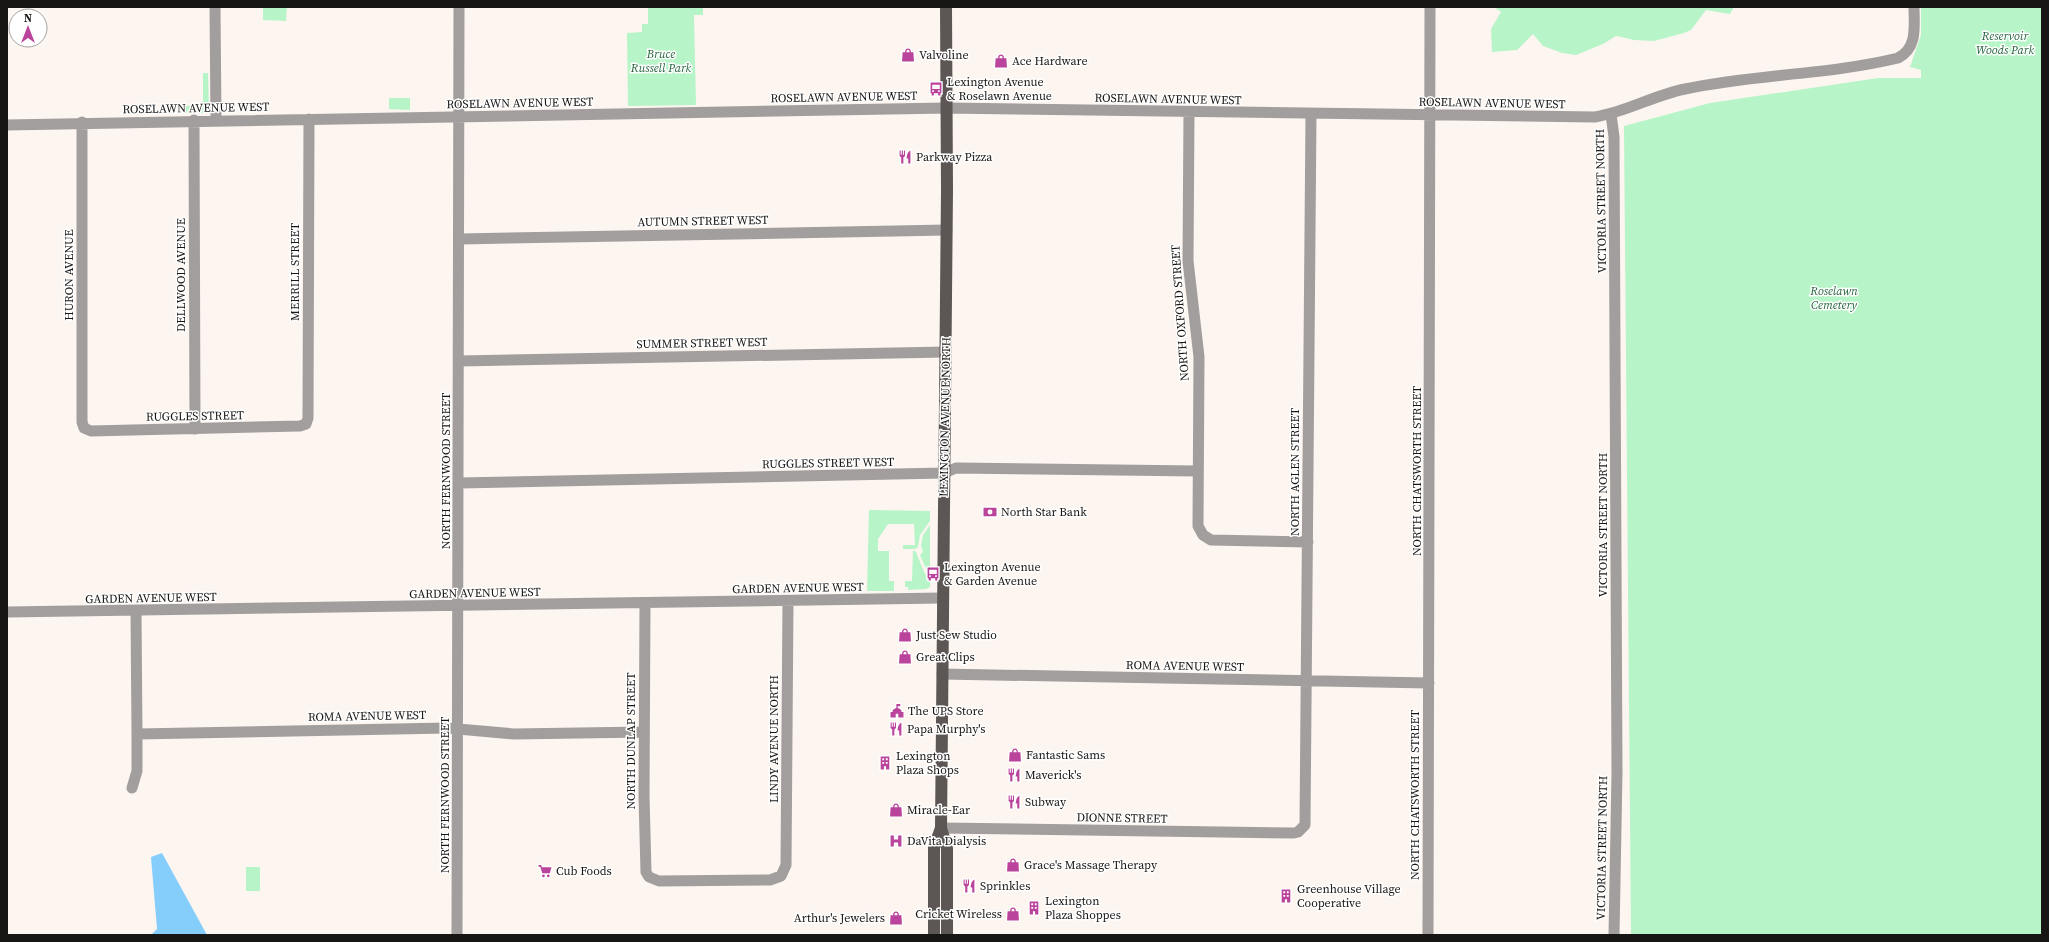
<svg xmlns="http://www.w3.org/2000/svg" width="2049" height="942" font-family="'Source Serif 4',serif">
<rect width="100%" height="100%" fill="#fdf5f0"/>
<path fill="#b7f5c8" d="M 263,7 L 287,7 L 286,21 L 263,20 Z
M 648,7 L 703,7 L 703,15 L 694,15 L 696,105 L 628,106 L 627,33 L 642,32 L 642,24 L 648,24 Z
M 1494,7 L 1734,7 L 1730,14 L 1706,10 L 1691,30 L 1684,33 L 1654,41 L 1634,40 L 1616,36 L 1603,44 L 1576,55 L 1562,53 L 1543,46 L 1533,34 L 1517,50 L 1492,52 L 1491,29 L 1501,12 Z
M 1921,7 L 2042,7 L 2042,935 L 1631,935 L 1624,126 L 1710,103 L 1878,78 L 1921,78 L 1921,70 L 1910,67 L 1921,35 Z
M 203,73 L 208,73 L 209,109 L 203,113 L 185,113 L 185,106 L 203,105 Z
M 389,98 L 410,98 L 410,110 L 389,109 Z
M 869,510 L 930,511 L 930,521 L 920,535 L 918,547 L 915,549 L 903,549 L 903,545 L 915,545 L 914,524 L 888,524 L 878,539 L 878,551 L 889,551 L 889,581 L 894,581 L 894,591 L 867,591 Z
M 930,525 L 930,575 L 926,569 L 920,555 L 923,552 L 921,546 L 923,535 Z
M 913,550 L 916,552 L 925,574 L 930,579 L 930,587 L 926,589 L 908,590 L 908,587 L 905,587 L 905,581 L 912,581 Z
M 246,867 L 260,867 L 260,891 L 246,891 Z"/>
<path fill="#85cefc" d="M 162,853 L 207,935 L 151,935 L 157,929 L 151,857 Z"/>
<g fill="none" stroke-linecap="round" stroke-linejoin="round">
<path stroke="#a29e9d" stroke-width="11" d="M 215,7 L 216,120
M 1189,112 L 1188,261 L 1199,357 L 1198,526 L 1203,535 L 1211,540 L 1308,542
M 1611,114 L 1614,137 L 1617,772 L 1614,935
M 194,120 L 195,429
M 82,122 L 82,422 L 84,428 L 91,431 L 300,426 L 306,424 L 308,418 L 309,119
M 7,125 L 946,108 L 1595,117 C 1627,112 1654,95 1685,89 C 1755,74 1828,75 1898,58 C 1918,48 1914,26 1914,7
M 460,239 L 947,230
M 460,361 L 946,352
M 459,483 L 944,473 L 956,468 L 1197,471
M 645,603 L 644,796 L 646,872 L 649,877 L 659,881 L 770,880 L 781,876 L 786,865 L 788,601
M 7,612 L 942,598
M 942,674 L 1429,683
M 137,734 L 447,728 L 514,734 L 644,732
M 132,788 L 137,771 L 137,734 L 136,612
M 941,828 L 1294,833 L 1298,832 L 1305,825 L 1311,114
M 457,935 L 459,7
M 1428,935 L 1430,7"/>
<path stroke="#5c5655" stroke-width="12" d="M 946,7 L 947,190 L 941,828 L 947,848 L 947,935
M 934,935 L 934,847 L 941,828"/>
</g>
<defs>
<g id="shop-bare" transform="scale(1.08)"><path d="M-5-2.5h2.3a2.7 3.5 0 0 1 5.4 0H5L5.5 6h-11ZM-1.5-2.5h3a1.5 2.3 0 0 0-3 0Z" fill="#ba449c" stroke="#fff" stroke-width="2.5" paint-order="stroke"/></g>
<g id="bus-bare" transform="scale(1.08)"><path d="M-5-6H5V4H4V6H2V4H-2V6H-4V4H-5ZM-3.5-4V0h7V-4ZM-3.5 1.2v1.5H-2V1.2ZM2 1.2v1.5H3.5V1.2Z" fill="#ba449c" stroke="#fff" stroke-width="2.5" paint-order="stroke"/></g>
<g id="restaurant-bare" transform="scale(1.08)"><path d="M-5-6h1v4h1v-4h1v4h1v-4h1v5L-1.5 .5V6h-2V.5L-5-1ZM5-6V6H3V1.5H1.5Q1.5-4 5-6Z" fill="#ba449c" stroke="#fff" stroke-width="2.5" paint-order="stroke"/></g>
<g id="bank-bare" transform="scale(1.08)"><path d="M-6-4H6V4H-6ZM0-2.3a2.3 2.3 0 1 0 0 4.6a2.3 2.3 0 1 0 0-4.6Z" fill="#ba449c" stroke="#fff" stroke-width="2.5" paint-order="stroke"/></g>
<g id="civic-bare" transform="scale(1.08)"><path d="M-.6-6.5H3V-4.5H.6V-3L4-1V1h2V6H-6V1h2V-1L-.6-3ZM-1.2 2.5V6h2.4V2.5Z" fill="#ba449c" stroke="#fff" stroke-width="2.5" paint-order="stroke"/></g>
<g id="building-bare" transform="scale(1.08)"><path d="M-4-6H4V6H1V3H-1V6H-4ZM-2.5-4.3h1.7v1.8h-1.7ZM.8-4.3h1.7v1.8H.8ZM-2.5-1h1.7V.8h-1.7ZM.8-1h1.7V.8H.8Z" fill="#ba449c" stroke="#fff" stroke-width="2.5" paint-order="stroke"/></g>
<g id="hospital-bare" transform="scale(1.08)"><path d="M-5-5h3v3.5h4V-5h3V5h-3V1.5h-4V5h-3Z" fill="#ba449c" stroke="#fff" stroke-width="2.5" paint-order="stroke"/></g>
<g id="supermarket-bare" transform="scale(1.08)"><path d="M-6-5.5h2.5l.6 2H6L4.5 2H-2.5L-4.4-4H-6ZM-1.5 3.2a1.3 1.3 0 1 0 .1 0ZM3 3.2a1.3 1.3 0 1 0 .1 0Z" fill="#ba449c" stroke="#fff" stroke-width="2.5" paint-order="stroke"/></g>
</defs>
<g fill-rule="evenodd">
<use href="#shop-bare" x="908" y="55"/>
<use href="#shop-bare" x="1001" y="61"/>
<use href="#bus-bare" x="936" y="89"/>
<use href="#restaurant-bare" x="905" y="157"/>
<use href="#bank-bare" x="990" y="512"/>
<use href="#bus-bare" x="933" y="574"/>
<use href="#shop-bare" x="905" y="635"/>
<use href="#shop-bare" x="905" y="657"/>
<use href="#civic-bare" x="897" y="711"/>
<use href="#restaurant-bare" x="896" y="729"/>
<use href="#shop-bare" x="1015" y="755"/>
<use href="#building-bare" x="885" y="763"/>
<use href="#restaurant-bare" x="1014" y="775"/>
<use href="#restaurant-bare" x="1014" y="802"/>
<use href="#shop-bare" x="896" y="810"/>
<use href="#hospital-bare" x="896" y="841"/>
<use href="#shop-bare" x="1013" y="865"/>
<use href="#supermarket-bare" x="545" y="871"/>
<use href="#restaurant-bare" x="969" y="886"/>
<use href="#building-bare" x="1286" y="896"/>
<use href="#building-bare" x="1034" y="908"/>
<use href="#shop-bare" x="1013" y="914"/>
<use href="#shop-bare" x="896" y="918"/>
</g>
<g text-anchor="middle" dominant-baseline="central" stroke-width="3" stroke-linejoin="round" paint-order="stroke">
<g font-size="12" font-style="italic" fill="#26653e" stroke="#fff">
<text x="2005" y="36">Reservoir<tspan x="2005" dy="14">Woods Park</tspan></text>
<text x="661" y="54">Bruce<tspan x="661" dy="14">Russell Park</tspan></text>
<text x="1834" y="291">Roselawn<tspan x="1834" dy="14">Cemetery</tspan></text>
</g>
<g font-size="12" fill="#181614" stroke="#fff" text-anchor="start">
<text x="919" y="55">Valvoline</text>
<text x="1012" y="61">Ace Hardware</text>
<text x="947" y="82">Lexington Avenue<tspan x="947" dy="14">&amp; Roselawn Avenue</tspan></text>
<text x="916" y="157">Parkway Pizza</text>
<text x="1001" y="512">North Star Bank</text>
<text x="944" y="567">Lexington Avenue<tspan x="944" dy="14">&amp; Garden Avenue</tspan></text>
<text x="916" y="635">Just Sew Studio</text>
<text x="916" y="657">Great Clips</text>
<text x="908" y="711">The UPS Store</text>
<text x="907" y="729">Papa Murphy's</text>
<text x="1026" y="755">Fantastic Sams</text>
<text x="896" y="756">Lexington<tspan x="896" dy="14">Plaza Shops</tspan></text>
<text x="1025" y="775">Maverick's</text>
<text x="1025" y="802">Subway</text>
<text x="907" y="810">Miracle-Ear</text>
<text x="907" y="841">DaVita Dialysis</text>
<text x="1024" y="865">Grace's Massage Therapy</text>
<text x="556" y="871">Cub Foods</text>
<text x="980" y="886">Sprinkles</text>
<text x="1297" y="889">Greenhouse Village<tspan x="1297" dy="14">Cooperative</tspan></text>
<text x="1045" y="901">Lexington<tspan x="1045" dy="14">Plaza Shoppes</tspan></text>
<text x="1002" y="914" text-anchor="end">Cricket Wireless</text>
<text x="885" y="918" text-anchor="end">Arthur's Jewelers</text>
</g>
<g font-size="12" fill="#181614" stroke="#fff">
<text transform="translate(844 97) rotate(-1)">ROSELAWN AVENUE WEST</text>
<text transform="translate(1168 99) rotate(1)">ROSELAWN AVENUE WEST</text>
<text transform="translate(520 103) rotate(-1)">ROSELAWN AVENUE WEST</text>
<text transform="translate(1492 103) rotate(1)">ROSELAWN AVENUE WEST</text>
<text transform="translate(196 108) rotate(-1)">ROSELAWN AVENUE WEST</text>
<text transform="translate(1601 201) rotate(-91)">VICTORIA STREET NORTH</text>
<text transform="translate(703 221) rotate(-1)">AUTUMN STREET WEST</text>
<text transform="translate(295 272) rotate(-90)">MERRILL STREET</text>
<text transform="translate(69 275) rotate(-90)">HURON AVENUE</text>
<text transform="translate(181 275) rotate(-90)">DELLWOOD AVENUE</text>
<text transform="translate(1180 313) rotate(-94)">NORTH OXFORD STREET</text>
<text transform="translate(702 343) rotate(-1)">SUMMER STREET WEST</text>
<text transform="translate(195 416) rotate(-1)">RUGGLES STREET</text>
<text transform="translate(945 417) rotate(-89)">LEXINGTON AVENUE NORTH</text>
<text transform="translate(828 463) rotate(-1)">RUGGLES STREET WEST</text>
<text transform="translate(446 471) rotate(-90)">NORTH FERNWOOD STREET</text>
<text transform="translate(1417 471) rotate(-90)">NORTH CHATSWORTH STREET</text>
<text transform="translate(1295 472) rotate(-90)">NORTH AGLEN STREET</text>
<text transform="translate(1603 525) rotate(-90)">VICTORIA STREET NORTH</text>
<text transform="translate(798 588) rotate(-1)">GARDEN AVENUE WEST</text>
<text transform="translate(475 593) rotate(-1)">GARDEN AVENUE WEST</text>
<text transform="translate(151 598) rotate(-1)">GARDEN AVENUE WEST</text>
<text transform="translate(1185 666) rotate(1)">ROMA AVENUE WEST</text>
<text transform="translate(367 716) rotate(-1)">ROMA AVENUE WEST</text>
<text transform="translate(774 739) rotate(-90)">LINDY AVENUE NORTH</text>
<text transform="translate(631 741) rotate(-90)">NORTH DUNLAP STREET</text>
<text transform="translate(445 795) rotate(-90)">NORTH FERNWOOD STREET</text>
<text transform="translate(1415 795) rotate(-90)">NORTH CHATSWORTH STREET</text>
<text transform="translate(1122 818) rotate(1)">DIONNE STREET</text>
<text transform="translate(1602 848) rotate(-89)">VICTORIA STREET NORTH</text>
</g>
</g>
<rect width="2049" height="942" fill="none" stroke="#181614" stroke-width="16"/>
<g transform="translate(28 28)"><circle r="19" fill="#ffffff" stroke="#a3a2a1"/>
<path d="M0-3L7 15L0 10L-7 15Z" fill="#ba449c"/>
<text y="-6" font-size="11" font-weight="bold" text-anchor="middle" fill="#181614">N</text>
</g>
</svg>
